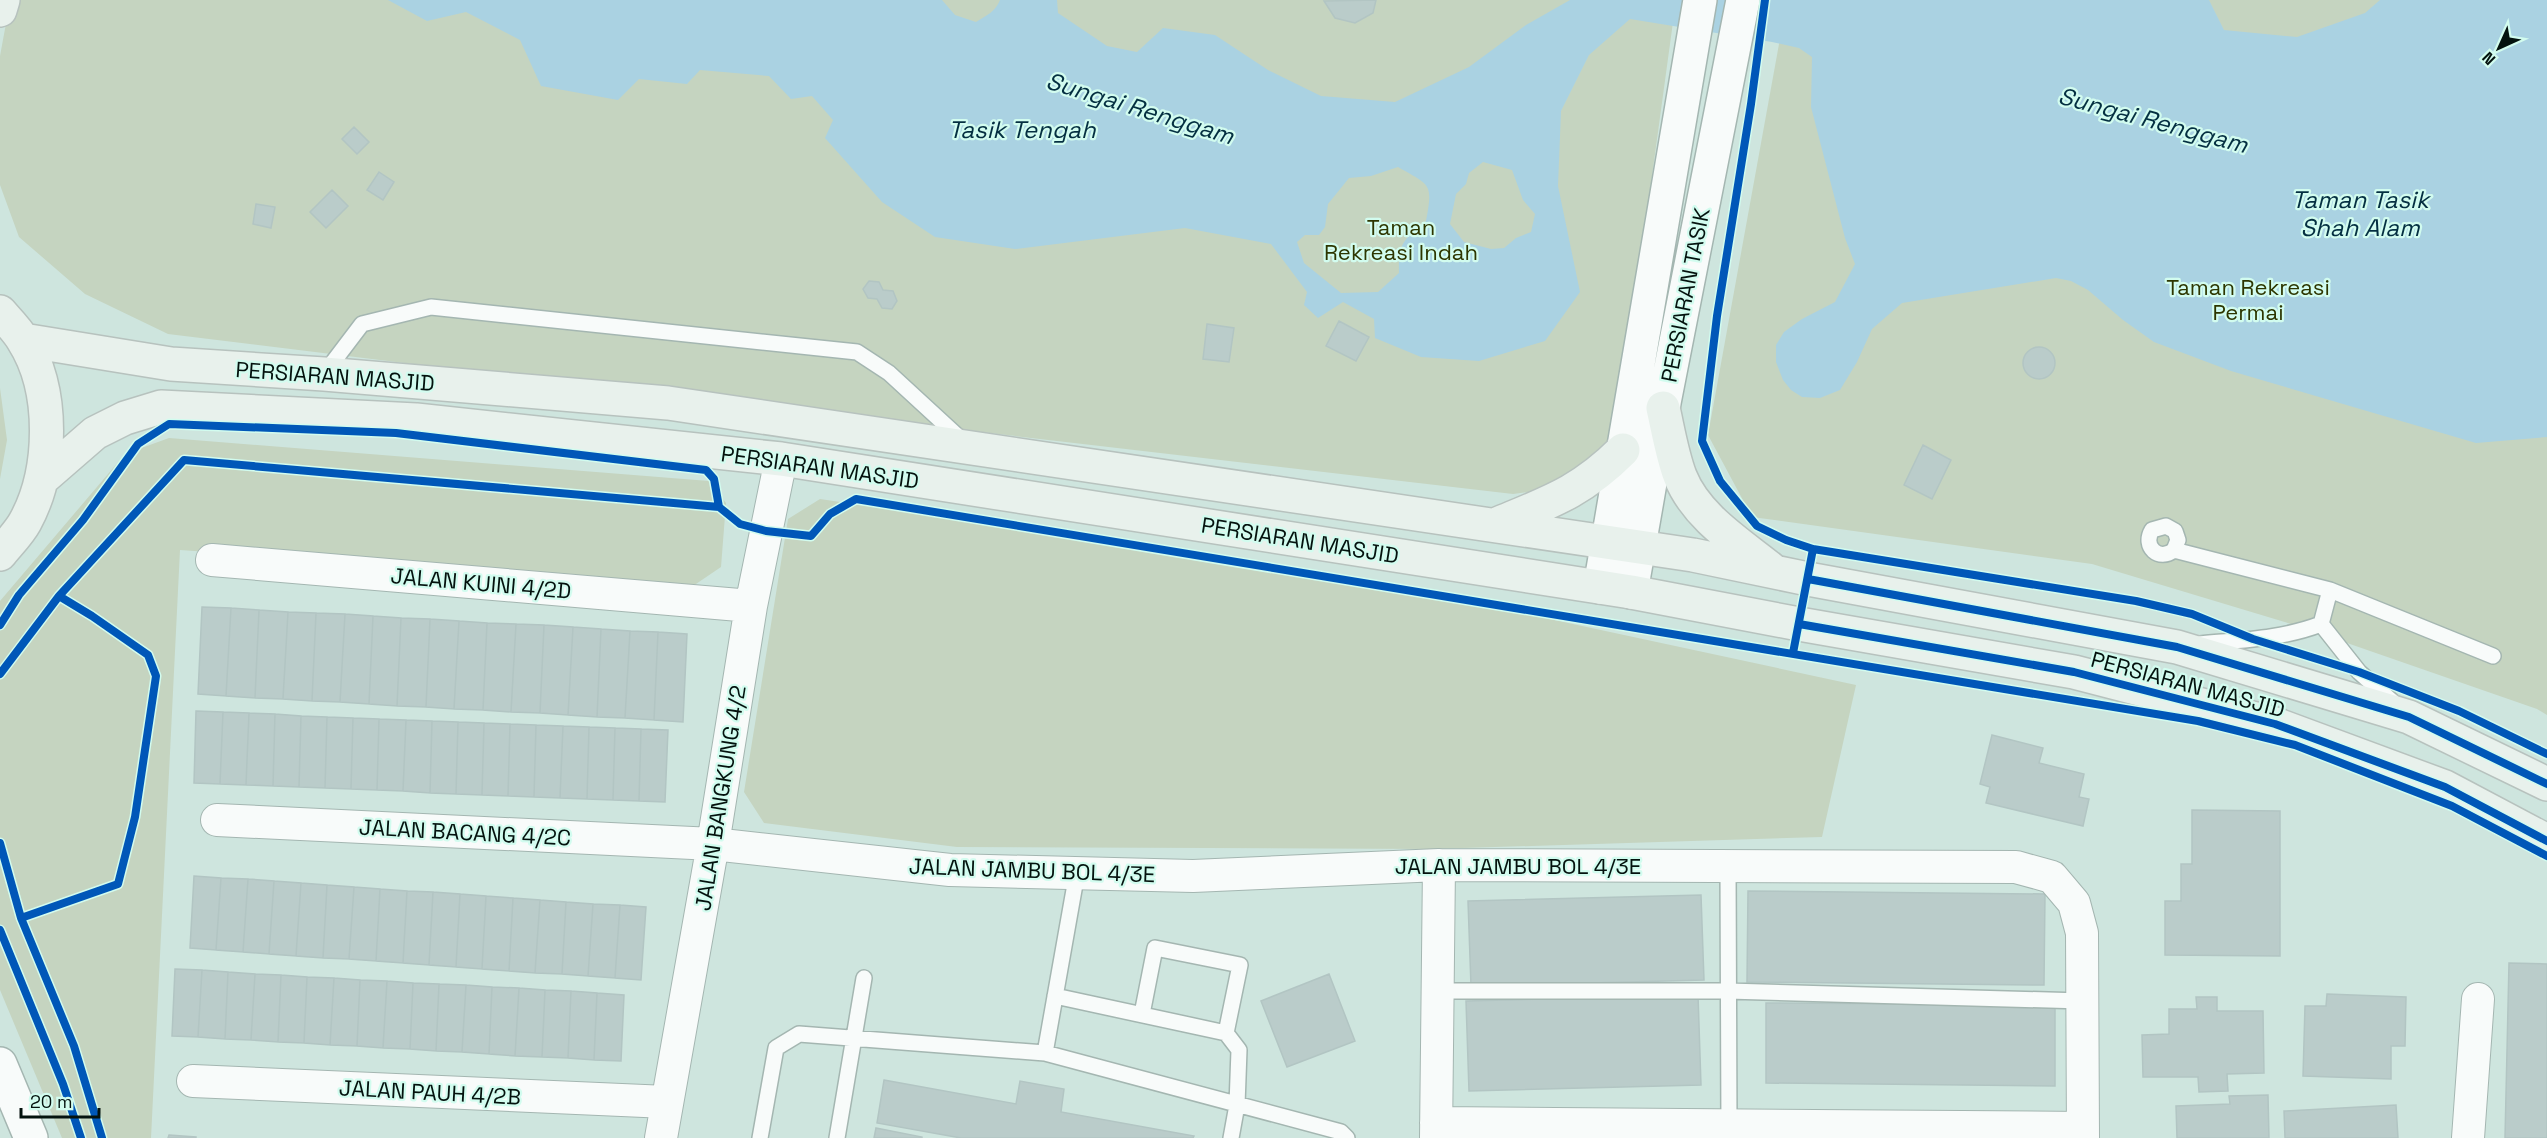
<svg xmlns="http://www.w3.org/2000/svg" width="2547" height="1138" font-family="'Space Grotesk',sans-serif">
<rect width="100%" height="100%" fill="#cee5de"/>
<path fill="#c5d4c0" d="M 14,0 L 1676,0 L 1616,440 L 1560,488 L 1513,494 L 680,397 L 168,334 L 85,294 L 19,237 L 0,185 L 0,56 L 7,18 Z
M 1787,0 L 2547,0 L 2547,715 L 2537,709 L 2301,627 L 2092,564 L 1752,517 L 1708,435 Z
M 0,388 L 7,440 L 0,479 Z
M 169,438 L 709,481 L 726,503 L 721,567 L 693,586 L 180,550 L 151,1138 L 62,1138 L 0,990 L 0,601 L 125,454 Z
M 820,499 L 1378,582 L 1856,685 L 1822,837 L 1431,849 L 957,847 L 764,823 L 744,792 L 788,519 Z"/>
<path fill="#aad2e2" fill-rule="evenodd" d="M 388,0 L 942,0 L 955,15 L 976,22 C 986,16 996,11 1000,0 L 1057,0 L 1058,13 L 1107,46 L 1137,52 L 1163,28 L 1215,35 L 1268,70 L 1321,96 L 1395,102 L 1469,67 L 1526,25 L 1570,0 L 2209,0 L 2224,30 L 2297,37 L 2365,13 L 2380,0 L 2547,0 L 2547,437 L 2476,443 L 2231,371 L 2154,342 L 2123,320 L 2088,290 L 2071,281 L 2056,278 L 1902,303 L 1872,329 L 1857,362 L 1840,390 L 1820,398 L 1802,397 L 1791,390 L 1783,380 L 1776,362 L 1776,345 L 1784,332 L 1802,319 L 1835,302 L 1855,264 L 1845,238 L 1811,107 L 1812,57 L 1799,48 L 1772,42 L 1630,19 L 1589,55 L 1561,111 L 1558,186 L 1580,292 L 1545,341 L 1479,361 L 1421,357 L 1375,338 L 1374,319 L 1343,302 L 1318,318 L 1304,305 L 1307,292 L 1271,244 L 1185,228 L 1015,249 L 935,237 L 882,202 L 825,138 L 833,120 L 812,96 L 791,99 L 769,76 L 700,70 L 687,84 L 639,79 L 618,100 L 541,86 L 520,40 L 466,12 L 427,21 ZM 1483,162 L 1512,170 L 1523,200 L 1535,214 L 1531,232 L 1516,238 L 1504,248 L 1491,249 L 1464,242 L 1450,224 L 1456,194 L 1466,184 L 1469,173 ZM 1398,167 C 1431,186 1433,183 1426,221 C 1404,240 1398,242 1399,273 L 1378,292 L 1341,293 L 1304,263 L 1297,242 L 1305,235 L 1319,235 L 1325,227 L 1328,204 L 1349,178 L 1371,176 Z"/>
<path fill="#baccca" stroke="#b2c5c3" stroke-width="1.5" d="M 1376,0 L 1373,13 L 1355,23 L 1335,18 L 1324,1 Z
M 354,127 L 369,142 L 357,154 L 342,139 Z
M 379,172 L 394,182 L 383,200 L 367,190 Z
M 332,190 L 348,206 L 326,228 L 310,212 Z
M 256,204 L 275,207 L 271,228 L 253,224 Z
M 869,281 L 879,282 L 883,290 L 893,291 L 897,301 L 892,309 L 882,308 L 877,299 L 868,298 L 863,289 Z
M 1339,321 L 1369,337 L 1356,361 L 1326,346 Z
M 1207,324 L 1234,328 L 1229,362 L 1203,359 Z
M2023 363a16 16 0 1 1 32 0a16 16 0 1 1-32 0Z
M 1923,445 L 1951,460 L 1932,499 L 1904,485 Z
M 202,607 L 231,608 L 226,696 L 198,694 Z
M 231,608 L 259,610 L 255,698 L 226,696 Z
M 259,610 L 288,612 L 283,699 L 255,698 Z
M 288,612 L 316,613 L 312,701 L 283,699 Z
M 316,613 L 345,614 L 340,702 L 312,701 Z
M 345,614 L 373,616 L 369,704 L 340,702 Z
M 373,616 L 401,618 L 397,706 L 369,704 Z
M 401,618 L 430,619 L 426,707 L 397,706 Z
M 430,619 L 459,621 L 454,709 L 426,707 Z
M 459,621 L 487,623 L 483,710 L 454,709 Z
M 487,623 L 516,624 L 511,712 L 483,710 Z
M 516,624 L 544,625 L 540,713 L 511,712 Z
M 544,625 L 573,627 L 568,715 L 540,713 Z
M 573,627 L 601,629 L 597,717 L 568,715 Z
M 601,629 L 630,631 L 625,718 L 597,717 Z
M 630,631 L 658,632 L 654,720 L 625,718 Z
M 658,632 L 687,634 L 683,722 L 654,720 Z
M 196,711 L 223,712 L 220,784 L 194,783 Z
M 223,712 L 249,713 L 246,785 L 220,784 Z
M 249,713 L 275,714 L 273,786 L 246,785 Z
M 275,714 L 301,716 L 299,787 L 273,786 Z
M 301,716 L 327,717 L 325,788 L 299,787 Z
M 327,717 L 353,718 L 351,789 L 325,788 Z
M 353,718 L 379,719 L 377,790 L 351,789 Z
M 379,719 L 406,720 L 403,791 L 377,790 Z
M 406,720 L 432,721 L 430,793 L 403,791 Z
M 432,721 L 458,722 L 456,794 L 430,793 Z
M 458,722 L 484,723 L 482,795 L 456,794 Z
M 484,723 L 510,724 L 508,796 L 482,795 Z
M 510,724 L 536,725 L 534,797 L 508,796 Z
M 536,725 L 563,726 L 560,798 L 534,797 Z
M 563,726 L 589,727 L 587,799 L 560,798 Z
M 589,727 L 615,728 L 613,800 L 587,799 Z
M 615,728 L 641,729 L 639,801 L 613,800 Z
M 641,729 L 668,730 L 665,802 L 639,801 Z
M 1992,735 L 2043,748 L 2039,763 L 2084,774 L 2079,797 L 2089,799 L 2083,826 L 1986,803 L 1990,787 L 1980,784 Z
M 2192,810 L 2280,811 L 2280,956 L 2165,955 L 2165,901 L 2181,901 L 2181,864 L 2192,864 Z
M 194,876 L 221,878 L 216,950 L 190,948 Z
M 221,878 L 248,879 L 243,952 L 216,950 Z
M 248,879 L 274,881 L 269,954 L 243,952 Z
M 274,881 L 301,883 L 296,956 L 269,954 Z
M 301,883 L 327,885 L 323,958 L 296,956 Z
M 327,885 L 354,887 L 349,959 L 323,958 Z
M 354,887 L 380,889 L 376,961 L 349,959 Z
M 380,889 L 407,891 L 403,963 L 376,961 Z
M 407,891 L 433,892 L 429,965 L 403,963 Z
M 1748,891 L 2045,894 L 2044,985 L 1747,982 Z
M 433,892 L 460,894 L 456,967 L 429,965 Z
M 460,894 L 486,896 L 482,969 L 456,967 Z
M 1701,895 L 1704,980 L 1471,986 L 1468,901 Z
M 486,896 L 513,898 L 509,971 L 482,969 Z
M 513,898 L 540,900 L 535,973 L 509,971 Z
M 540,900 L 566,902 L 562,974 L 535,973 Z
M 566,902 L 593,904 L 588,976 L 562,974 Z
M 593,904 L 620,905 L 615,978 L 588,976 Z
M 620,905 L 646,907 L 641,980 L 615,978 Z
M 2509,963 L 2547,964 L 2547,1138 L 2505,1138 Z
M 175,969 L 202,970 L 198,1037 L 172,1036 Z
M 202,970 L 228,972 L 225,1039 L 198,1037 Z
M 228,972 L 255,974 L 251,1040 L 225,1039 Z
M 255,974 L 281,975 L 278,1042 L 251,1040 Z
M 1329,974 L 1355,1041 L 1287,1067 L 1261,1001 Z
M 281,975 L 307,977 L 304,1043 L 278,1042 Z
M 307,977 L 334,978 L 330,1045 L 304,1043 Z
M 334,978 L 360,980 L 357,1046 L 330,1045 Z
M 360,980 L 387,981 L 383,1048 L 357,1046 Z
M 387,981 L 413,983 L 410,1049 L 383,1048 Z
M 413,983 L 439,984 L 436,1051 L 410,1049 Z
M 439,984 L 466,985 L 462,1052 L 436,1051 Z
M 466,985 L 492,987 L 489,1054 L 462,1052 Z
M 492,987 L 519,988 L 515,1056 L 489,1054 Z
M 519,988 L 545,990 L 542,1057 L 515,1056 Z
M 545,990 L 571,991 L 568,1058 L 542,1057 Z
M 571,991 L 597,993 L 594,1060 L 568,1058 Z
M 597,993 L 624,995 L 621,1061 L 594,1060 Z
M 2327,994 L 2406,997 L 2405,1046 L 2391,1046 L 2391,1079 L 2303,1076 L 2305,1006 L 2326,1006 Z
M 1698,995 L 1701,1085 L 1469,1091 L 1466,1001 Z
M 2196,997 L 2217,997 L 2217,1011 L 2263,1011 L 2264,1073 L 2227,1074 L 2228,1091 L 2199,1092 L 2198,1077 L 2143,1077 L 2142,1035 L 2169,1034 L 2169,1009 L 2197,1009 Z
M 1766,1003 L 2055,1005 L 2055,1086 L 1766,1083 Z
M 884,1080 L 1016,1104 L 1020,1081 L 1064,1089 L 1061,1112 L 1194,1136 L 1193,1138 L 961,1138 L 877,1123 Z
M 2268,1095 L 2269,1138 L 2177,1138 L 2176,1106 L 2230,1104 L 2229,1096 Z
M 2396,1105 L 2398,1138 L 2285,1138 L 2284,1111 Z
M 876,1128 L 922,1137 L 922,1138 L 874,1138 Z
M 169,1135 L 196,1137 L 196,1138 L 168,1138 Z"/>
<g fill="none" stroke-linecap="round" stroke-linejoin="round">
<g stroke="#a4b6b1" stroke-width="18">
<path id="service" d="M 324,374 L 362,324 L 431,307 L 857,352 L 889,373 L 964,442
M 2174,550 L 2178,540 L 2175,531 L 2166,526 L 2152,530 C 2142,547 2159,562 2174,550 L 2330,590 L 2493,656
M 2321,624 L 2359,672 L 2394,703
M 2321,624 L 2330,590
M 2200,644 C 2241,640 2282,639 2321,624
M 1728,866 L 1729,1129
M 1437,991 L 1728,991 L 2082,1001
M 1055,996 L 1226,1033 L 1239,1050 L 1237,1105 L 1231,1138
M 1142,1014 L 1155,948 L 1240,965 L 1226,1033
M 1045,1053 L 1077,873
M 760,1138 L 776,1048 L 799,1034 L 1045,1053 L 1341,1132 L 1347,1138
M 837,1138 L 864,978"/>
</g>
<g stroke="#a4b6b1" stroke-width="34">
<path id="minor" d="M 212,560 L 751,606
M 217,820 L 713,844 L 950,870 L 1193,876 L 1439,865 L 2016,867 L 2052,877 L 2074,903 L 2082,933 L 2083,1138
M 193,1081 L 667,1102
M 1436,1123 L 2083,1128
M 661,1138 L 713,844 L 751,606 L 781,459
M 1436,1138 L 1439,865
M 2468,1138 L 2478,999"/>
</g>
<g stroke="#a4b6b1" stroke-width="36">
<path id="secondary" d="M 1600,587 L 1700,0
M 1631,592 L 1663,408 L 1743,0
M 0,1064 L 31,1138"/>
</g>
<g stroke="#b7c2be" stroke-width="36">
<path id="primary" d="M 0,10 L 3,0
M 0,312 C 8,321 17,330 23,340 C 55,390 53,471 25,522 C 19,533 8,544 0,554
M 23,340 L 171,364 L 324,374 L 668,403 L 1693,555 L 1808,579 L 2177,647 L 2409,717 L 2547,784
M 1663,408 C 1668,430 1672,455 1680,476 C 1696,517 1739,543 1771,569
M 42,479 L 95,433 L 125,418 L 161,407 L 416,420 L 781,459 L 1631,592 L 1799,624 L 2074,672 L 2275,724 L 2445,787 L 2547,841
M 1497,524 C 1550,502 1581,492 1623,450"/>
</g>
<use href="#service" stroke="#f8fbfa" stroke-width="15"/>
<use href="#minor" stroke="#f8fbfa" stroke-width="32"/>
<use href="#secondary" stroke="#f8fbfa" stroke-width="33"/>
<use href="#primary" stroke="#e8f1ec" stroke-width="33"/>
<g stroke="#d2fcef" stroke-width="11">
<path id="cycleway" d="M 1765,0 L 1751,104 L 1717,316 L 1702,441 L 1720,481 L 1757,526 L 1786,540 L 1813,549 L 2136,601 L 2192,614 L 2253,639 L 2359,672 L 2459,711 L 2547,754
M 1808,579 L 2177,647 L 2409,717 L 2547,784
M 1799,624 L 2074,672 L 2275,724 L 2445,787 L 2547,841
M 0,625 L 19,595 L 83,520 L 138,444 L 169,424 L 396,433 L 706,470 L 714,479 L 719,507 L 740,524 L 766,531 L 811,536 L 830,514 L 856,499 L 2198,721 L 2295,745 L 2452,806 L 2547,856
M 1793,653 L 1813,549
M 0,674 L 59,596 L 184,460 L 719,507
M 0,843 L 21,918 L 74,1046 L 102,1138
M 21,918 L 118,884 L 135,817 L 156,676 L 148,655 L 92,616 L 59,596
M 0,930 L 63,1084 L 81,1138"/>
</g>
<use href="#cycleway" stroke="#0057b8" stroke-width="8"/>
</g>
<g text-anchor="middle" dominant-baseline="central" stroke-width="4.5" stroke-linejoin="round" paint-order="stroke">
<g font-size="22" fill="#2d3600" stroke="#d2fcef">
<text x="1401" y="227">Taman<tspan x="1401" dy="25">Rekreasi Indah</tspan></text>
<text x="2248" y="287">Taman Rekreasi<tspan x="2248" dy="25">Permai</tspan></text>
</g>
<g font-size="22" fill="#04120e" stroke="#d2fcef">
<text transform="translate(1685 295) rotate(-79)">PERSIARAN TASIK</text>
<text transform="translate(335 376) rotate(4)">PERSIARAN MASJID</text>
<text transform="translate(820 467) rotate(8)">PERSIARAN MASJID</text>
<text transform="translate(1300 540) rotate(9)">PERSIARAN MASJID</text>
<text transform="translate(481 583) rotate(5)">JALAN KUINI 4/2D</text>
<text transform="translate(2188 684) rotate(15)">PERSIARAN MASJID</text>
<text transform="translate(720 798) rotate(-81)">JALAN BANGKUNG 4/2</text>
<text transform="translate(465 832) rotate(3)">JALAN BACANG 4/2C</text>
<text x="1518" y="866">JALAN JAMBU BOL 4/3E</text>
<text transform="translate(1032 870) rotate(2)">JALAN JAMBU BOL 4/3E</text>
<text transform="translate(430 1092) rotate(3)">JALAN PAUH 4/2B</text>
</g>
<g font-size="24" font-style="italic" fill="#042f41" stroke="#d2fcef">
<text transform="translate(1140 108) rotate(17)">Sungai Renggam</text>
<text transform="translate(2153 120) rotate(15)">Sungai Renggam</text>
<text x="1022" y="129">Tasik Tengah</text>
<text x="2360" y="199">Taman Tasik<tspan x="2360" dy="28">Shah Alam</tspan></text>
</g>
</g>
<g transform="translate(2499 48) rotate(225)" stroke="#d2fcef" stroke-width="4.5" paint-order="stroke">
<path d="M0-4.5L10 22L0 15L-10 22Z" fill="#04120e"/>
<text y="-9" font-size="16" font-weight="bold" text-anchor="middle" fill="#04120e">N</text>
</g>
<path d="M21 1108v9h78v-9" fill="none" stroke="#04120e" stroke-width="3"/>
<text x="30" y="1108" font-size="18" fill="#04120e" stroke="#d2fcef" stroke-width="4.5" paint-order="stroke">20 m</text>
</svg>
